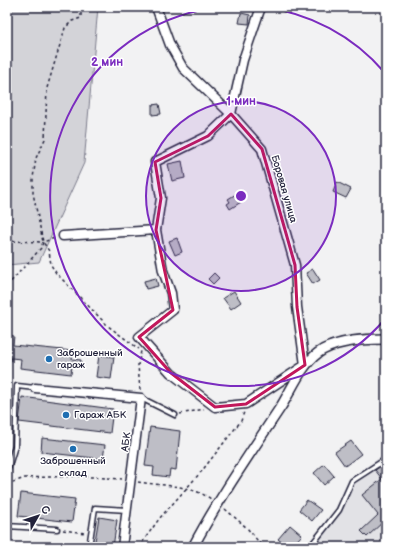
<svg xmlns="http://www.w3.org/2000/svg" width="393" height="554" font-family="'Balsamiq Sans',sans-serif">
<rect width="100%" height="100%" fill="#f2f2f3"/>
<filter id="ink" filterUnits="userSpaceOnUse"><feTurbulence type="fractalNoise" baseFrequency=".025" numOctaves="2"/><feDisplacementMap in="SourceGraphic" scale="8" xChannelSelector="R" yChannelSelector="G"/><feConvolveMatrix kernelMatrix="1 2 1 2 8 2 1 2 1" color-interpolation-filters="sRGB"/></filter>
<g filter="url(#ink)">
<path fill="#e2e2e6" d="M 386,453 L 386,547 L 316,547 L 351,478 Z"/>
<path fill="#d3d3d8" stroke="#7a7a8a" d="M 7,7 L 98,7 L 84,163 L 39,262 L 7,265 Z"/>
<path fill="#bebec6" stroke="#22223b" d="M 241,13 L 250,15 L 249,24 L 239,23 Z
M 159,104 L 161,114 L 152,115 L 152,105 Z
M 182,161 L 185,178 L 172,181 L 168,164 Z
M 337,182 L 351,189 L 346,198 L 333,192 Z
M 236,194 L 241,202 L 230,209 L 227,204 L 230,202 L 228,199 Z
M 177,238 L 182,252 L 175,255 L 169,241 Z
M 313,269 L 320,280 L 313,284 L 306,273 Z
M 214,273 L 219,278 L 213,284 L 208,279 Z
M 156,278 L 158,286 L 146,289 L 144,281 Z
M 234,291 L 241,302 L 231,309 L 223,298 Z
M 7,335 L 14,336 L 13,345 L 73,351 L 72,359 L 81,360 L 80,367 L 72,366 L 71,374 L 20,368 L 21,359 L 11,358 L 11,361 L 7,361 Z
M 99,355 L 114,357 L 111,379 L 96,377 Z
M 22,397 L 113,409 L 110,433 L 19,422 Z
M 150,427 L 180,431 L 176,470 L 170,469 L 169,477 L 153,475 L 154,467 L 145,466 Z
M 42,438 L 105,445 L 103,459 L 41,452 Z
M 351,441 L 361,454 L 345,466 L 335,452 Z
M 386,463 L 386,519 L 367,537 L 361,531 L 378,515 L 362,495 L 382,479 L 375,470 Z
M 324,464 L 334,476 L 324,485 L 314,473 Z
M 21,493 L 75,499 L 72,522 L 18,516 Z
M 307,500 L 321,510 L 312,521 L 299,510 Z
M 99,517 L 117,520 L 113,547 L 94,547 Z
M 290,525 L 302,535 L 291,547 L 287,547 L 278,539 Z"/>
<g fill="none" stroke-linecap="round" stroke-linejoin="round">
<g stroke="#22223b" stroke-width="7">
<path id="service" d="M 141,398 L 175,415
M 7,472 L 15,446 L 17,386 L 35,388
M 7,526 L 57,529
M 89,547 L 95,508 L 127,510
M 310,547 L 339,510 L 352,481 L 386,459"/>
</g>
<g stroke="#22223b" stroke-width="11">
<path id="minor" d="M 156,7 L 170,45 L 183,68 L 231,114 L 262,149 L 295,265 L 297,307 L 305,365 L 246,404 L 215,407 L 171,373 L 139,337 L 173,310 L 171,293 L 163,271 L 156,230 L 161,198 L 155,162 L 208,136 L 231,114 L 243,60 L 261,7
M 63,236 L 156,230
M 35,388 L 141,398 L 122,547"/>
</g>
<g stroke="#22223b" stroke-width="12">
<path id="tertiary" d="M 193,547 C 219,498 251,452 282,405 C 293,387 301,366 318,353 C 335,340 366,339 386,339"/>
</g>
<path stroke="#22223b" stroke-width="1.5" stroke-dasharray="3 3" stroke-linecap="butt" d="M 81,7 L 81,18 L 72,21 L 65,28 L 47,88 L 45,139 L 36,158 L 33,178 L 33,193 L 43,242 L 49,251 L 51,265 L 56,273 L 108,326 L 139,349
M 7,241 L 43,242
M 7,286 L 41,248 L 43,242 L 55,238
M 140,390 L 138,365 L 141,351
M 180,414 L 204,409
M 138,482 C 162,486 189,484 211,499
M 7,484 L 25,478 L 76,476 L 122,479
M 225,509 L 247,528 L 263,547
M 63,530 L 85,533
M 139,547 L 159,519 L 201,472 L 241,421 L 244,412"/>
<use href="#service" stroke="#fff" stroke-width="4"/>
<use href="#minor" stroke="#fff" stroke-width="8"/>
<use href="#tertiary" stroke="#fff" stroke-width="9"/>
</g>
</g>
<path fill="none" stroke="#c2185b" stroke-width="3" stroke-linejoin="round" d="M 231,114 L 262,149 L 295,265 L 297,307 L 305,365 L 246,404 L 215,407 L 171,373 L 139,337 L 173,310 L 156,230 L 161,198 L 155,162 L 208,136 Z"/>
<circle cx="241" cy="196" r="95" fill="#7b2cbf" fill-opacity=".12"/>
<g fill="none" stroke="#7b2cbf" stroke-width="2">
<circle cx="241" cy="196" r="95"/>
<path d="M385 319A190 190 0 1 1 221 7M261 7A190 190 0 0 1 385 73"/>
</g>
<g fill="#1f6fb2" stroke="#fff" stroke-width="1.5">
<circle cx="49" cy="359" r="4"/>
<circle cx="66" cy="415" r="4"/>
<circle cx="73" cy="449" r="4"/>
</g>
<g text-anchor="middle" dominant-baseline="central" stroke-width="3" stroke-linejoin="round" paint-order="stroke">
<g font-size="10" fill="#22223b" stroke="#fff">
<text transform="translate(284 189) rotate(74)">Боровая улица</text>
<text transform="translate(126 442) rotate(-83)">АБК</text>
</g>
<g font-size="10" fill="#22223b" stroke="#fff" text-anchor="start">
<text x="57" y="353">Заброшенный<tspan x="57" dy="12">гараж</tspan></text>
<text x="74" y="415">Гараж АБК</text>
<text x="73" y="461" text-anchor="middle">Заброшенный<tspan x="73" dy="12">склад</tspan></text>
</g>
</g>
<circle cx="241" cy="196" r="6" fill="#7b2cbf" stroke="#fff" stroke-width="2"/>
<g font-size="12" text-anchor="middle" font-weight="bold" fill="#7b2cbf" stroke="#fff" stroke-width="3" stroke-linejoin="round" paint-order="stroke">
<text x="107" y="66">2 мин</text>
<text x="241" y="105">1 мин</text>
</g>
<rect width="393" height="554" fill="none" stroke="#fff" stroke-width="24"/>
<rect x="12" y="12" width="369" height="530" fill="none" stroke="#22223b" stroke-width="1.5" filter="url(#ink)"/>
<g transform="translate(38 516) rotate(51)" stroke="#ffffff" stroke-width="3" paint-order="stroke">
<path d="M0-3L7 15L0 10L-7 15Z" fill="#22223b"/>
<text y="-6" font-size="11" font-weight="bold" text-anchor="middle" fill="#22223b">С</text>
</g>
</svg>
